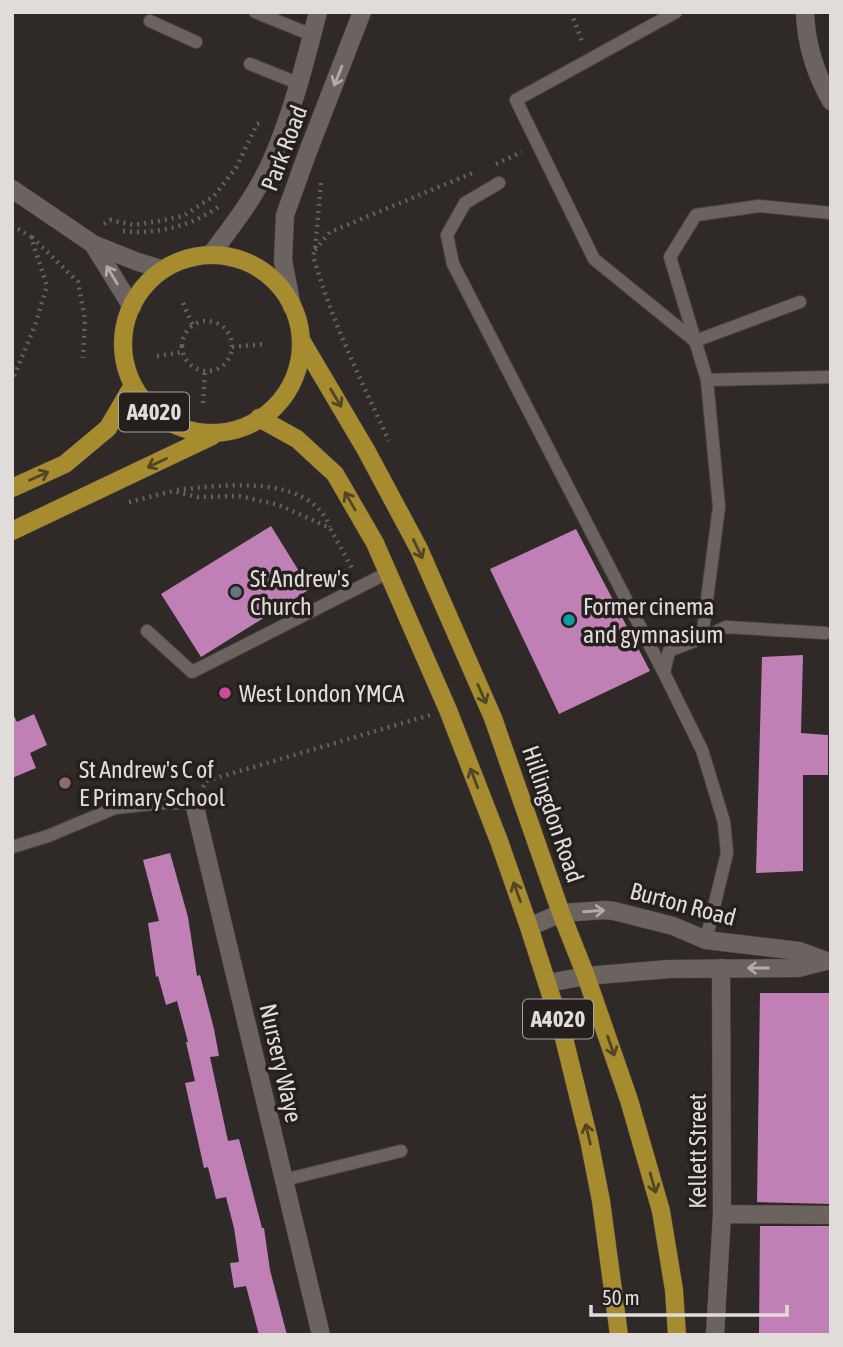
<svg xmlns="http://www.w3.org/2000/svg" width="843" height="1347" font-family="'Asap Condensed',sans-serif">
<rect width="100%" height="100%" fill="#2f2a27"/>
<path fill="#c080b5" d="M 271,526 L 310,589 L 201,657 L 161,594 Z
M 576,529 L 650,671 L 559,714 L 490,569 Z
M 803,655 L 801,733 L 828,735 L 828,775 L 803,775 L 803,871 L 756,873 L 762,657 Z
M 12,712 L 17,722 L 34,714 L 47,745 L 30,753 L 36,768 L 12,778 Z
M 170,853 L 188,917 L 197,976 L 200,975 L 214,1029 L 219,1056 L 210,1057 L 228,1141 L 239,1139 L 262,1228 L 264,1228 L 270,1270 L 287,1335 L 259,1335 L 246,1286 L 234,1288 L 230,1263 L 239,1262 L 234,1228 L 226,1197 L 216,1199 L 208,1167 L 204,1168 L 185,1083 L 195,1081 L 186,1042 L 188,1042 L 177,1001 L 166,1005 L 158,976 L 156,977 L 148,923 L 159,921 L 143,860 Z
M 760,993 L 831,993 L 831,1204 L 757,1202 Z
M 760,1226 L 831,1226 L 831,1335 L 759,1335 Z"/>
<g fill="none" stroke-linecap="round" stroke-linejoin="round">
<g stroke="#4b4745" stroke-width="14">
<path id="lane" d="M 255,12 L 312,35
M 676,12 L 516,100 L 594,259 L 695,341 L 800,302
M 150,21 L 196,42
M 250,64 L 300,84
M 499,183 L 465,203 L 447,235 L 453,264 L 664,673
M 707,380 L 831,377
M 147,631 L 192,672 L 387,573
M 702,638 L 726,627 L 825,633
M 12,847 L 48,836 L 115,808 L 161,803 L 194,803
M 706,940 L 727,853 L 724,822 L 702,750 L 664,673 L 669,651 L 702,638 L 719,507 L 707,380 L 670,257 L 696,215 L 759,206 L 831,213
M 284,1180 L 401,1151"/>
</g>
<g stroke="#4b4745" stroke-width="19">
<path id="street" d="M 805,12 C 806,44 815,73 831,101
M 194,803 L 321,1335
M 529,927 L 561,913 L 606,910 L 614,911 L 673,926 L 706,940 L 799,951 L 826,961
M 548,983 L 586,976 L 669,969 L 798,968 L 826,961
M 722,1214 L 831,1215
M 715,1335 L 722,1214 L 721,968"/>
</g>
<g stroke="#4b4745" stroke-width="19">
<path id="secondary" d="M 12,189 L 93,244 L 138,262 L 161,269
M 93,244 L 132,307
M 212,253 C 234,224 256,195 271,162 C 292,114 305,63 318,12
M 292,307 L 283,260 L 285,215 L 307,154 L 362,12"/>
</g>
<g stroke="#4b4745" stroke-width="19">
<path id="primary" d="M123 344a89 89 0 1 1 178 0a89 89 0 1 1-178 0Z
M 301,340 L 366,450 L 419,549 L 493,718 L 561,913 L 586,976 L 629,1100 L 661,1211 L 674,1290 L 677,1335
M 259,418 L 297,439 L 335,474 L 375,543 L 448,710 L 499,841 L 529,927 L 562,1030 L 589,1140 L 601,1201 L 619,1335
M 12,488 L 65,464 L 108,428 L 133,385
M 12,531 L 212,436"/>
</g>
<path stroke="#66615e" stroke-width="4.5" stroke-dasharray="2 5" stroke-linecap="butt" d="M 571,12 L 583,44
M 496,164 L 522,152
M 321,183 L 315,250 L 313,255 C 331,320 361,380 389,441
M 104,224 L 110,220 L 134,225 L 159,221 L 183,216 L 214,196 L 236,168 L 257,124 L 262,122
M 12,225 L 31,237 L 47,286 L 35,325 L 12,381
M 123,231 C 155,235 192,226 218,207
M 32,237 L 78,282 L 85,319 L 83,358
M 315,250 L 330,232 L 475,172
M 183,303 L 193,326
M182 346a25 25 0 1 1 50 0a25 25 0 1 1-50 0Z
M 232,347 L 265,344
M 157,356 L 183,352
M 203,403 L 205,371
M 177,490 C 223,485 309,473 330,527
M 129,502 L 173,491 L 198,497 L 239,496 L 279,505 L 330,528 L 353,570
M 203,787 L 206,781 L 430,715"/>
<use href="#lane" stroke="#6a6360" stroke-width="12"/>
<use href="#street" stroke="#6a6360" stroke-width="18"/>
<use href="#secondary" stroke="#6a6360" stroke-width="18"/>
<use href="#primary" stroke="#a68b2f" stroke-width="18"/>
</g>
<defs><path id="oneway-shaft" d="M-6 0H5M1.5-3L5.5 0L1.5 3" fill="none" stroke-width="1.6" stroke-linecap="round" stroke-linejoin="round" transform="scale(1.75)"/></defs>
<g stroke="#b1aca9">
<use href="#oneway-shaft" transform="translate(338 76) rotate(112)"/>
<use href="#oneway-shaft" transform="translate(112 275) rotate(-121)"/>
<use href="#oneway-shaft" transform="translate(594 911) rotate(-4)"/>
<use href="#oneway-shaft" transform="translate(758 968) rotate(-180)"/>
</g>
<g stroke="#524524">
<use href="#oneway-shaft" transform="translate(336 398) rotate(59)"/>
<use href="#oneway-shaft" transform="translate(157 463) rotate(155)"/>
<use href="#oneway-shaft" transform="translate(39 476) rotate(-24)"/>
<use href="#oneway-shaft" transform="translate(350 501) rotate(-120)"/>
<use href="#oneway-shaft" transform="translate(418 549) rotate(64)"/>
<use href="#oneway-shaft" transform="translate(482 694) rotate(66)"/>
<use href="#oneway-shaft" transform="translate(474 778) rotate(-111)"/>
<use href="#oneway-shaft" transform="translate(517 892) rotate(-110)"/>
<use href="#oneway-shaft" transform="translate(611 1046) rotate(71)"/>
<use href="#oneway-shaft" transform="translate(588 1134) rotate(-103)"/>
<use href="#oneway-shaft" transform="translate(653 1183) rotate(74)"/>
</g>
<circle fill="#6b7280" stroke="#25201e" stroke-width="2.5" cx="236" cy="592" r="7"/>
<circle fill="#0f9aa8" stroke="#25201e" stroke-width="2.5" cx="569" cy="620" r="7"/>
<circle fill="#d1479c" stroke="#25201e" stroke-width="2.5" cx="225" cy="693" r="7"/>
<circle fill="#8d6e63" stroke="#25201e" stroke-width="2.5" cx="65" cy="783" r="7"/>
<g text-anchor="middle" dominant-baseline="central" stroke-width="7" stroke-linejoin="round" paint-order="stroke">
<g fill="#25201e" stroke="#a8a4a2" stroke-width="2">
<rect x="119" y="392.5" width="70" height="39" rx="5"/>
<rect x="523" y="999.5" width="70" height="39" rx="5"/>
</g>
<g font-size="23" font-weight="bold" fill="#e0dcda">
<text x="154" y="412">A4020</text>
<text x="558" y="1019">A4020</text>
</g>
<g font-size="24" fill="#e0dcda" stroke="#25201e">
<text transform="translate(284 148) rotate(-69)">Park Road</text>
<text transform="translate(553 814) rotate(71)">Hillingdon Road</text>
<text transform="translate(683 904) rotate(15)">Burton Road</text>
<text transform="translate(281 1063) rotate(77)">Nursery Waye</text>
<text transform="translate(697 1151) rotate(-90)">Kellett Street</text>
</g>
<g font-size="24" fill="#e0dcda" stroke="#25201e" text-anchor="start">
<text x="250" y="578">St Andrew's<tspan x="250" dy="28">Church</tspan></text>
<text x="583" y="606">Former cinema<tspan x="583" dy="28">and gymnasium</tspan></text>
<text x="239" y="693">West London YMCA</text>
<text x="79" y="769">St Andrew's C of<tspan x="79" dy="28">E Primary School</tspan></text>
</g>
</g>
<rect width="843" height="1347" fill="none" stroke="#e0dcda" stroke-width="28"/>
<path d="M591 1305v10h196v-10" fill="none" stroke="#e0dcda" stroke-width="3.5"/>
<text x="602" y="1305" font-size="21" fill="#e0dcda" stroke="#25201e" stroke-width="5" paint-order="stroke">50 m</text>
</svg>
